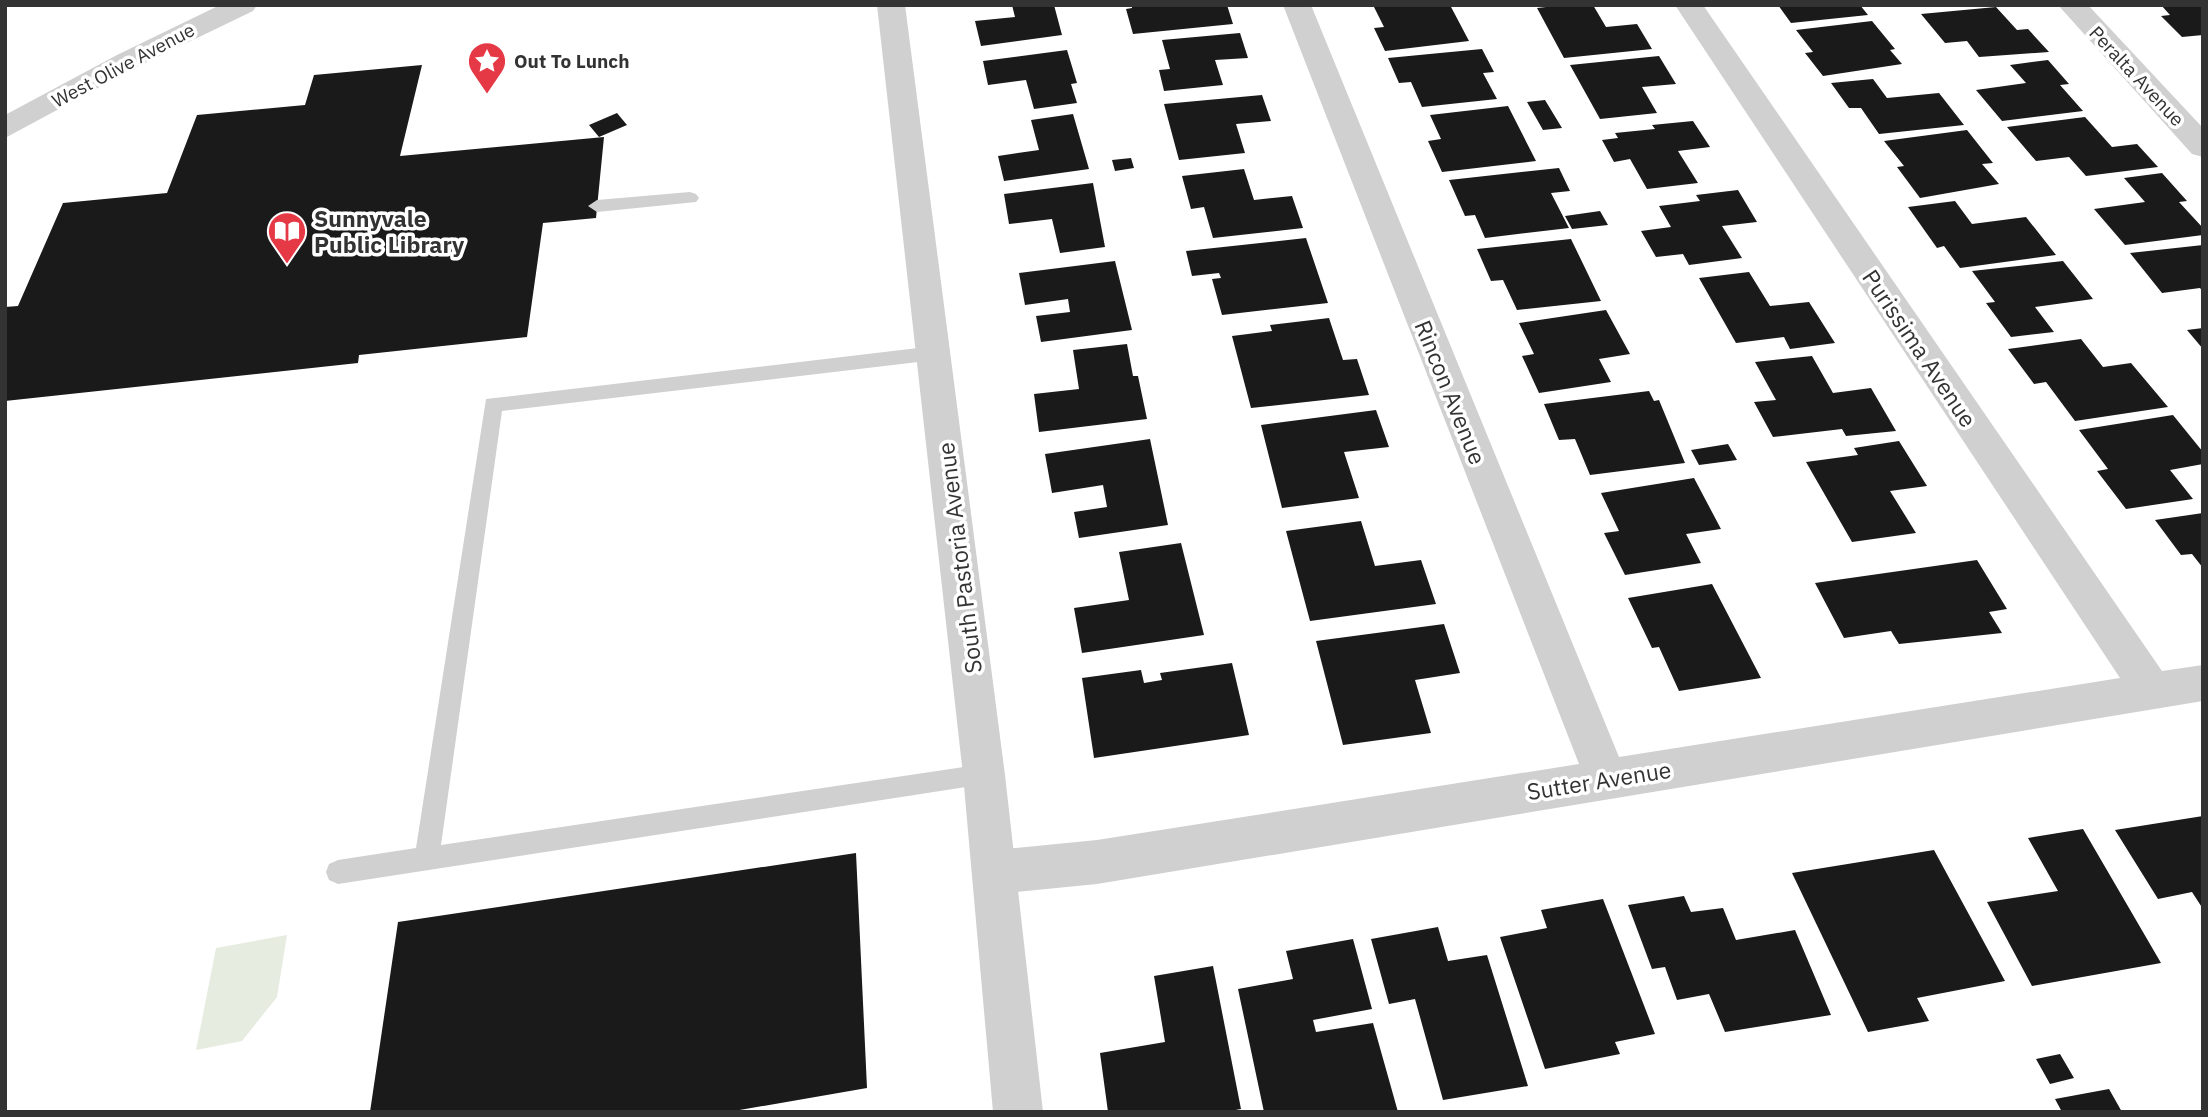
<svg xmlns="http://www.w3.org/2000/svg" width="2208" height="1117" font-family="'IBM Plex Sans',sans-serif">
<rect width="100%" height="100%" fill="#fff"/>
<path fill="#e6ecdf" d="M 287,935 L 277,997 L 242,1041 L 196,1050 L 216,948 Z"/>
<path fill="#1a1a1a" d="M 1012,5 L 1054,5 L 1062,35 L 981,46 L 975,21 L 1015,17 Z
M 1132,5 L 1227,5 L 1233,24 L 1133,34 L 1126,9 L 1132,8 Z
M 1373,5 L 1450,5 L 1469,41 L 1385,51 L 1374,28 L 1384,27 Z
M 1564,5 L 1593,5 L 1606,27 L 1637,24 L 1652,49 L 1564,58 L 1537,8 Z
M 1778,5 L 1860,5 L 1868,15 L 1791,23 Z
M 2161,5 L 2203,5 L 2203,35 L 2182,37 L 2161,16 L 2170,15 Z
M 1996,7 L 2017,30 L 2028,29 L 2049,52 L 1979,57 L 1967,41 L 1945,43 L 1921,14 Z
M 1872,21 L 1895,49 L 1890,50 L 1902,64 L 1823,76 L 1805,53 L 1813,52 L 1796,30 Z
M 1240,33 L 1248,58 L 1215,60 L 1223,85 L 1164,91 L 1159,70 L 1170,69 L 1162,40 Z
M 1482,49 L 1494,72 L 1483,73 L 1497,99 L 1422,107 L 1411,82 L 1399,83 L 1388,58 Z
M 1067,50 L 1077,83 L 1071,84 L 1077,103 L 1034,109 L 1026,80 L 988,85 L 983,61 Z
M 1659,56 L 1676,84 L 1642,87 L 1657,113 L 1600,119 L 1570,65 Z
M 2048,60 L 2069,84 L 2060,85 L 2083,111 L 2002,121 L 1976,90 L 2026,83 L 2010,65 Z
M 422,65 L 400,156 L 604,137 L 596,218 L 543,223 L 527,337 L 359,355 L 358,363 L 5,401 L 5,307 L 18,306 L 63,203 L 167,193 L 197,115 L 305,105 L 314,75 Z
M 1873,79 L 1887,98 L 1939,93 L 1964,125 L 1879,134 L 1861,108 L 1849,108 L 1831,83 Z
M 1262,95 L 1271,121 L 1236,124 L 1245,153 L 1179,160 L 1164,104 Z
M 1545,100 L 1562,128 L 1543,130 L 1527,102 Z
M 1508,106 L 1536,161 L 1442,172 L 1428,141 L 1441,139 L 1430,115 Z
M 617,113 L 627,125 L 599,137 L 589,125 Z
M 1073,114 L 1089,169 L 1004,181 L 998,156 L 1039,150 L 1031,120 Z
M 2085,117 L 2112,147 L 2137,144 L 2158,167 L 2086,176 L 2069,157 L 2036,161 L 2007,127 Z
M 1693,121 L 1710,147 L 1678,151 L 1698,183 L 1647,189 L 1630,159 L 1614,162 L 1602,140 L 1618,138 L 1615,133 L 1655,129 L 1652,125 Z
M 1967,130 L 1993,163 L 1982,164 L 1999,184 L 1920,198 L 1897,167 L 1904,166 L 1884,141 Z
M 1131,158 L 1134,168 L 1115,171 L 1112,160 Z
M 1559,168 L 1570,191 L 1551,193 L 1569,228 L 1485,238 L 1475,215 L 1465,216 L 1449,180 Z
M 1244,169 L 1254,200 L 1292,196 L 1303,228 L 1213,238 L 1204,207 L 1191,209 L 1182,176 Z
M 2162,173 L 2187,201 L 2179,202 L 2203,228 L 2203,235 L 2125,245 L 2094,209 L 2145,202 L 2124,178 Z
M 1093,183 L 1105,247 L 1060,253 L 1052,219 L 1009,224 L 1004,194 Z
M 1738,190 L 1757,222 L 1722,226 L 1742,258 L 1689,265 L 1683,254 L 1656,257 L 1641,231 L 1671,227 L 1659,206 L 1700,201 L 1696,195 Z
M 1955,201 L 1972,224 L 2026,217 L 2056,255 L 1960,268 L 1944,246 L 1937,248 L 1908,207 Z
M 1600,211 L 1608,225 L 1572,229 L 1565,216 Z
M 1306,238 L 1328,303 L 1222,315 L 1212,279 L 1221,278 L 1219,273 L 1192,276 L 1186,251 Z
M 1571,239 L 1601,301 L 1517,310 L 1503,280 L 1491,281 L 1477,249 Z
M 2203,245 L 2203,292 L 2200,288 L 2162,293 L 2130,253 Z
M 1115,261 L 1132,330 L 1041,342 L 1036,316 L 1070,312 L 1068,299 L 1025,305 L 1019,273 Z
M 2063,261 L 2093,299 L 2035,307 L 2054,332 L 2011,337 L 1986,303 L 1995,302 L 1972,271 Z
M 1749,272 L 1770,306 L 1809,302 L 1835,343 L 1790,349 L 1784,337 L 1736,343 L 1699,278 Z
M 1606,310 L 1630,354 L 1599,359 L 1611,382 L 1539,393 L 1522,356 L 1534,354 L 1519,323 Z
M 1329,318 L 1343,360 L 1357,359 L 1369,395 L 1251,408 L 1232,336 L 1272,331 L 1270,325 Z
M 2203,328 L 2203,349 L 2187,330 Z
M 2081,339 L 2103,367 L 2131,363 L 2168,407 L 2075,421 L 2046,382 L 2034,384 L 2008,349 Z
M 1127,344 L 1133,376 L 1138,376 L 1147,419 L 1039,432 L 1034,394 L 1079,389 L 1073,350 Z
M 1812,356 L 1833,393 L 1871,388 L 1896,431 L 1846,436 L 1842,429 L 1773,437 L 1754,402 L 1776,400 L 1755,362 Z
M 1649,391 L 1654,401 L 1659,400 L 1685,463 L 1590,475 L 1575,439 L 1559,440 L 1544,404 Z
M 1376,410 L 1389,447 L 1344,452 L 1359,498 L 1282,508 L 1261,425 Z
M 2173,415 L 2203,452 L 2203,464 L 2170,470 L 2193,499 L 2126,509 L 2097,471 L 2108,469 L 2079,430 Z
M 1150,439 L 1168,525 L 1079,538 L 1074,512 L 1107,507 L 1103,485 L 1052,493 L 1045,454 Z
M 1899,441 L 1927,486 L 1890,491 L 1916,533 L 1852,542 L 1806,462 L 1858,455 L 1854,448 Z
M 1728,444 L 1737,460 L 1699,465 L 1691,450 Z
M 1694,478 L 1721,529 L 1686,534 L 1701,563 L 1625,575 L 1604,533 L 1619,531 L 1601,493 Z
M 2203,513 L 2203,568 L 2192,554 L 2181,555 L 2155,520 Z
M 1361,521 L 1375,566 L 1421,560 L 1436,604 L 1310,621 L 1286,531 Z
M 1181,543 L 1204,635 L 1082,653 L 1074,608 L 1129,600 L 1119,552 Z
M 1977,560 L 2007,609 L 1989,612 L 2002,633 L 1899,644 L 1891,631 L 1844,638 L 1815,583 Z
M 1712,584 L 1761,678 L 1679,691 L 1659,647 L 1652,648 L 1628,598 Z
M 1444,624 L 1460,673 L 1415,680 L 1431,733 L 1343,745 L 1316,641 Z
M 1232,663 L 1249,735 L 1094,758 L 1082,678 L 1141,670 L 1144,683 L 1162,680 L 1160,673 Z
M 2203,816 L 2203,909 L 2192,892 L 2158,899 L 2115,830 Z
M 2083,829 L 2161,963 L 2032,986 L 1987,902 L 2058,891 L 2028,838 Z
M 1934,850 L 2005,981 L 1917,998 L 1929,1021 L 1868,1032 L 1792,873 Z
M 856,853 L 867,1088 L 728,1112 L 370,1112 L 398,922 Z
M 1684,896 L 1691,912 L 1723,908 L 1736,940 L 1795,930 L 1831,1015 L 1725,1032 L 1709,994 L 1677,1000 L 1665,967 L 1652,969 L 1628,905 Z
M 1603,899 L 1655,1034 L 1615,1042 L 1620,1054 L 1545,1069 L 1500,937 L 1547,928 L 1541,910 Z
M 1438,927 L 1448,961 L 1487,955 L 1528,1086 L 1443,1100 L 1415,999 L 1389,1004 L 1371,939 Z
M 1353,939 L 1372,1009 L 1313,1020 L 1316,1032 L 1373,1023 L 1398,1112 L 1264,1112 L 1238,989 L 1293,979 L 1286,951 Z
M 1213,966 L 1241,1109 L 1225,1112 L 1108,1112 L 1100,1053 L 1165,1042 L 1154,976 Z
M 2060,1054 L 2074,1078 L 2050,1084 L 2036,1059 Z
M 2109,1089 L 2122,1112 L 2062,1112 L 2055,1099 Z"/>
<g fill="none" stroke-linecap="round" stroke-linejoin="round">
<path fill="#d0d0d0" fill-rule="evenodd" d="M 690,192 L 696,194 L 699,198 L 696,202 L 597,212 L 588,206 L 597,200 Z
M 935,346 L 944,353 L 935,360 L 502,411 L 441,845 L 984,764 L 992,767 L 996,775 L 992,783 L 338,884 L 329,880 L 326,872 L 329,864 L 338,860 L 416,848 L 486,399 Z"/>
<path fill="#d0d0d0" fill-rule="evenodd" d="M 220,5 L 257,5 L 253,11 L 137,67 L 5,138 L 5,115 L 117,55 Z
M 1283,5 L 1311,5 L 1619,757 L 2120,678 L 1675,5 L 1703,5 L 2162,671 L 2203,665 L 2203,701 L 1097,884 L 995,894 L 979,888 L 973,872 L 979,856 L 995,850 L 1097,840 L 1579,764 Z
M 2058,5 L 2088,5 L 2203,128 L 2203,157 L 2192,154 Z"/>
<path fill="#d0d0d0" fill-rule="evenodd" d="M 877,5 L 905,5 L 1005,775 L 1043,1112 L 993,1112 L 963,775 Z"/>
</g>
<defs>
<g id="sight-pin" transform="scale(2.0125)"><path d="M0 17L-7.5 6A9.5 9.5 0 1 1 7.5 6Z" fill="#e63946" stroke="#fff"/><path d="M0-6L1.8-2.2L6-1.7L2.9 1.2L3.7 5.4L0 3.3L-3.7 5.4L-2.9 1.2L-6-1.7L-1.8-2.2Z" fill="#fff"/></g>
<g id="library-pin" transform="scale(2.0125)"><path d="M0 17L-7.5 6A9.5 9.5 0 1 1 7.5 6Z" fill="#e63946" stroke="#fff"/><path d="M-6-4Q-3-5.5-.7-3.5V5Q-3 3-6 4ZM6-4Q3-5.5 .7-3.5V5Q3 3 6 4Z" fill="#fff"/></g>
</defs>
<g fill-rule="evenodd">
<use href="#sight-pin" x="487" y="61"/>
<use href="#library-pin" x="287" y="231"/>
</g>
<g text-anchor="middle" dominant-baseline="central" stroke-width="7" stroke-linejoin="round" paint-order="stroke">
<g font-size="19" font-weight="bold" fill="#333" stroke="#fff" text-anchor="start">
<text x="514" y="61">Out To Lunch</text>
</g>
<g font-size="19" fill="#333" stroke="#fff">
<text transform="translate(123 65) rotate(-28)">West Olive Avenue</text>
<text transform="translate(2137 76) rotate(47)">Peralta Avenue</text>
</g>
<g font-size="23" font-weight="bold" fill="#333" stroke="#fff" text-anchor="start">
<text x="314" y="218">Sunnyvale<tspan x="314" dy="26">Public Library</tspan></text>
</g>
<g font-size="23" fill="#333" stroke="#fff">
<text transform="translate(1920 348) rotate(56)">Purissima Avenue</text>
<text transform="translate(1451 392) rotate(68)">Rincon Avenue</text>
<text transform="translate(959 558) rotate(-97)">South Pastoria Avenue</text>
<text transform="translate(1599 780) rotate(-9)">Sutter Avenue</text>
</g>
</g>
<rect width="2208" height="1117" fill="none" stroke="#333333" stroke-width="14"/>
</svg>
